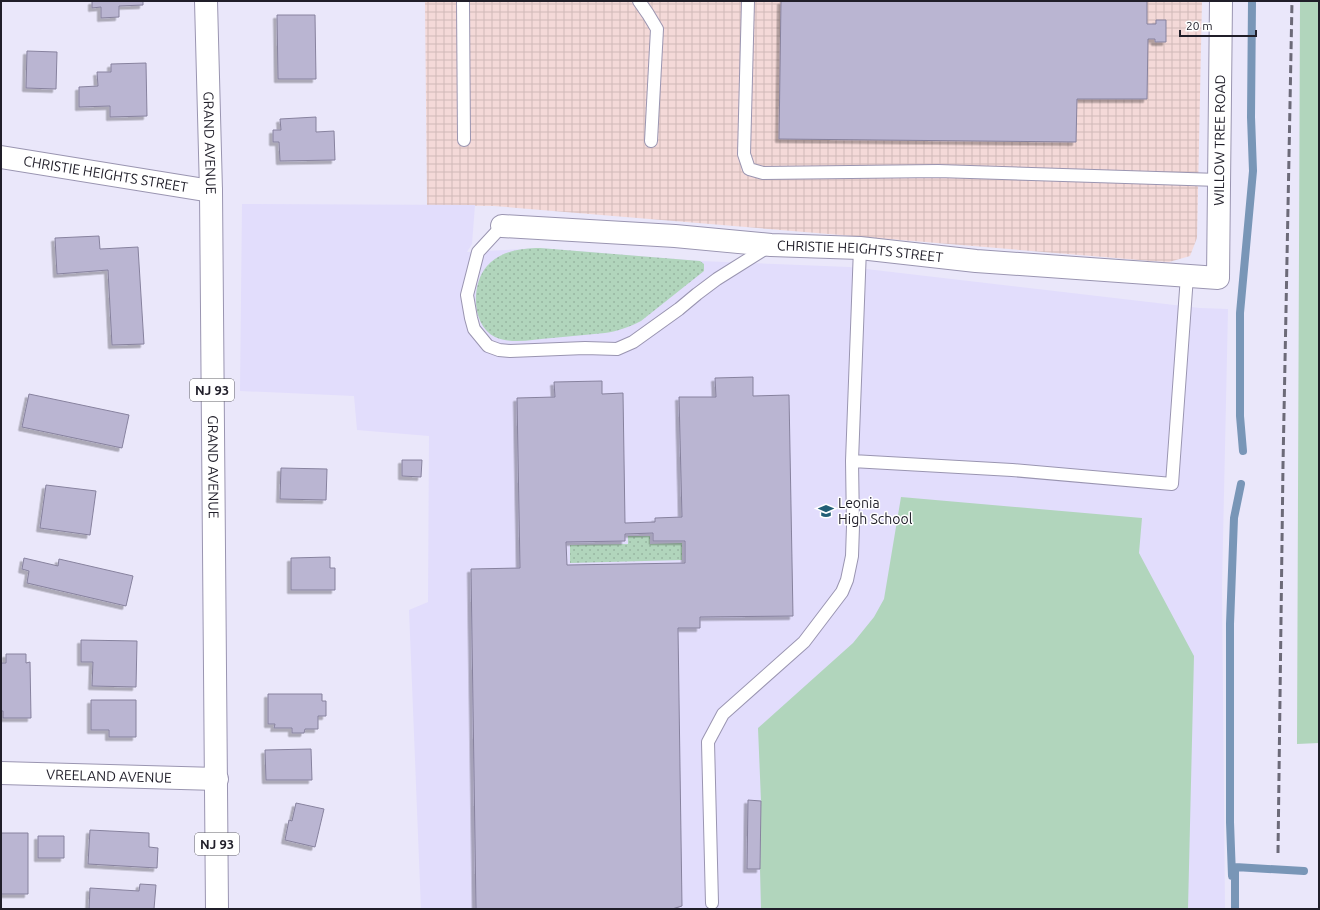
<svg xmlns="http://www.w3.org/2000/svg" width="1320" height="910" font-family="Ubuntu,sans-serif">
<defs>
<pattern id="industrial-grid" width="8" height="8" patternUnits="userSpaceOnUse"><rect width="8" height="8" fill="#f4d9d8"/><path d="M0 4h8M4 0v8" fill="none" stroke="#d1bab9"/></pattern>
<pattern id="grass-dots" width="8" height="8" patternUnits="userSpaceOnUse"><rect width="8" height="8" fill="#b1d5bc"/><path d="M2 2h.1M6 6h.1" fill="none" stroke="#98b6a2" stroke-width="1.8" stroke-linecap="round"/></pattern>
<filter id="shadow"><feDropShadow dx="-3.5" dy="3.5" stdDeviation="0" flood-color="#0004"/></filter>
</defs>
<rect width="100%" height="100%" fill="#eae7fa"/>
<path fill="url(#industrial-grid)" d="M 425,1 L 1202,1 L 1197,238 L 1190,256 L 1169,262 L 1151,261 L 494,206 L 427,205 Z"/>
<path fill="#e2ddfc" d="M 242,204 L 475,205 L 472,244 L 467,252 L 540,248 L 700,261 L 849,267 L 1200,308 L 1228,309 L 1222,586 L 1225,909 L 421,909 L 409,610 L 428,602 L 429,436 L 357,430 L 354,396 L 240,391 Z"/>
<path fill="url(#grass-dots)" d="M 540,248 L 700,261 L 704,264 L 704,271 L 641,321 C 629,327 618,331 605,333 C 587,335 570,336 552,338 C 534,339 512,345 495,337 C 471,325 471,284 487,266 C 500,251 522,248 540,248 Z
M 628,536 L 650,536 L 650,544 L 682,543 L 682,560 L 570,563 L 570,545 L 628,544 Z"/>
<path fill="#b1d5bc" d="M 1300,1 L 1319,1 L 1319,743 L 1297,744 Z
M 901,497 L 1142,518 L 1139,553 L 1194,656 L 1188,909 L 761,909 L 760,869 L 761,801 L 758,728 L 853,643 L 874,617 L 884,599 Z"/>
<g fill="none" stroke-linecap="round" stroke-linejoin="round">
<path stroke="#7996b7" stroke-width="8" d="M 1243,451 L 1240,416 L 1240,313 L 1253,171 L 1251,117 L 1252,1
M 1235,867 L 1304,871
M 1235,909 L 1235,867 L 1232,876 L 1230,822 L 1230,624 L 1234,518 L 1241,484"/>
</g>
<path fill="#bab5d2" stroke="#87829e" fill-rule="evenodd" filter="url(#shadow)" d="M 92,1 L 143,1 L 143,5 L 119,6 L 119,17 L 101,18 L 101,7 L 92,8 Z
M 781,1 L 1147,1 L 1147,24 L 1156,24 L 1156,20 L 1166,20 L 1166,42 L 1155,42 L 1155,39 L 1148,39 L 1147,99 L 1077,99 L 1076,142 L 779,139 Z
M 277,15 L 315,15 L 316,79 L 278,79 Z
M 27,51 L 57,52 L 56,89 L 26,88 Z
M 146,63 L 147,116 L 110,117 L 110,106 L 79,107 L 79,87 L 98,86 L 97,72 L 111,72 L 111,64 Z
M 316,117 L 316,132 L 334,131 L 335,160 L 280,161 L 279,142 L 273,142 L 273,130 L 281,130 L 280,119 Z
M 99,236 L 100,249 L 138,247 L 144,344 L 112,345 L 108,270 L 57,274 L 55,238 Z
M 753,377 L 753,396 L 789,395 L 793,616 L 700,617 L 700,628 L 678,628 L 682,906 L 672,909 L 476,909 L 471,569 L 520,568 L 517,398 L 555,397 L 554,382 L 602,381 L 602,394 L 623,393 L 625,523 L 655,522 L 655,518 L 682,517 L 679,397 L 716,397 L 715,378 ZM 653,533 L 653,541 L 685,541 L 685,563 L 567,565 L 566,542 L 625,541 L 625,534 Z
M 29,394 L 129,415 L 122,448 L 22,427 Z
M 402,460 L 422,460 L 421,477 L 402,476 Z
M 281,468 L 327,469 L 326,500 L 280,499 Z
M 46,485 L 96,491 L 90,535 L 40,528 Z
M 330,557 L 330,568 L 335,568 L 335,590 L 291,590 L 291,558 Z
M 24,558 L 58,566 L 59,559 L 133,576 L 126,606 L 27,583 L 29,571 L 22,569 Z
M 81,640 L 137,641 L 136,687 L 92,686 L 93,662 L 81,662 Z
M 6,654 L 26,654 L 26,663 L 30,662 L 31,718 L 3,718 L 3,711 L 1,711 L 1,663 L 6,663 Z
M 268,694 L 322,694 L 322,701 L 326,701 L 326,716 L 318,716 L 318,729 L 305,729 L 304,733 L 292,733 L 292,728 L 274,728 L 275,724 L 268,724 Z
M 91,700 L 136,700 L 136,737 L 109,737 L 109,730 L 91,730 Z
M 311,749 L 312,780 L 266,780 L 265,750 Z
M 748,800 L 761,801 L 760,869 L 747,869 Z
M 296,803 L 324,809 L 315,847 L 285,840 L 289,820 L 292,821 Z
M 90,830 L 149,833 L 149,847 L 158,848 L 157,868 L 88,864 Z
M 1,833 L 28,833 L 28,894 L 1,894 Z
M 38,836 L 64,836 L 64,858 L 38,858 Z
M 140,884 L 156,885 L 154,909 L 89,909 L 90,888 L 139,891 Z"/>
<g fill="none" stroke-linecap="round" stroke-linejoin="round">
<g stroke="#9a95b1" stroke-width="14">
<path id="service" d="M 463,1 L 464,140
M 639,1 L 648,14 L 657,29 L 651,141
M 748,1 L 744,154 L 749,169 L 763,173 L 938,171 L 1219,180
M 502,226 L 478,252 L 467,295 L 471,318 L 474,329 L 488,346 L 499,350 L 510,351 L 585,348 L 617,349 L 633,342 L 679,309 L 697,294 L 717,279 L 768,247
M 860,248 L 852,461 L 1012,470 L 1172,484 L 1187,276
M 712,903 L 708,742 L 723,714 L 804,642 L 842,592 L 847,580 L 852,556 L 853,526 L 852,461"/>
</g>
<g stroke="#9a95b1" stroke-width="24">
<g id="minor">
<path id="s1" d="M 1,157 L 211,191"/>
<path id="s2" d="M 502,226 L 675,236 L 771,245 L 860,248 L 976,261 L 1218,278 L 1221,1"/>
<path id="s3" d="M 1,773 L 217,779"/>
</g>
</g>
<g stroke="#9a95b1" stroke-width="24">
<g id="primary">
<path id="s4" d="M 206,1 L 211,191 L 217,909"/>
</g>
</g>
<use href="#service" stroke="#fff" stroke-width="12"/>
<use href="#minor" stroke="#fff" stroke-width="22"/>
<use href="#primary" stroke="#fff" stroke-width="22"/>
<path stroke="#6c6a78" stroke-width="3" stroke-dasharray="8 4" stroke-linecap="butt" d="M 1278,853 L 1283,465 L 1292,1"/>
</g>
<defs>
<g id="school-bare" transform="scale(1.2)"><path d="M0-5L7-2L0 1L-7-2ZM-4 1L0 2.5L4 1V4Q0 6-4 4Z" fill="#215e75" stroke="#fff" stroke-width="2.5" paint-order="stroke"/></g>
</defs>
<g fill-rule="evenodd">
<use href="#school-bare" x="826" y="511"/>
</g>
<g text-anchor="middle" dominant-baseline="central" stroke-width="3" stroke-linejoin="round" paint-order="stroke">
<g fill="#fff" stroke="#636269" stroke-width="1">
<rect x="190" y="379" width="44" height="22" rx="3"/>
<rect x="195" y="833" width="44" height="22" rx="3"/>
</g>
<g font-size="13" font-weight="bold" fill="#201e29">
<text x="212" y="390">NJ 93</text>
<text x="217" y="844">NJ 93</text>
</g>
<g font-size="14" fill="#201e29" stroke="#fff">
<text stroke="none"><textPath href="#s2" startOffset="856">WILLOW TREE ROAD</textPath></text>
<text stroke="none"><textPath href="#s4" startOffset="142">GRAND AVENUE</textPath></text>
<text stroke="none"><textPath href="#s1" startOffset="106">CHRISTIE HEIGHTS STREET</textPath></text>
<text stroke="none"><textPath href="#s2" startOffset="359">CHRISTIE HEIGHTS STREET</textPath></text>
<text stroke="none"><textPath href="#s4" startOffset="466">GRAND AVENUE</textPath></text>
<text stroke="none"><textPath href="#s3" startOffset="108">VREELAND AVENUE</textPath></text>
</g>
<g font-size="14" fill="#201e29" stroke="#fff" text-anchor="start">
<text x="838" y="503">Leonia<tspan x="838" dy="16">High School</tspan></text>
</g>
</g>
<rect width="1320" height="910" fill="none" stroke="#201e29" stroke-width="4"/>
<path d="M1180 30v6h76v-6" fill="none" stroke="#201e29" stroke-width="2"/>
<text x="1186" y="30" font-size="12" fill="#201e29" stroke="#ffffff" stroke-width="3" paint-order="stroke">20 m</text>
</svg>
